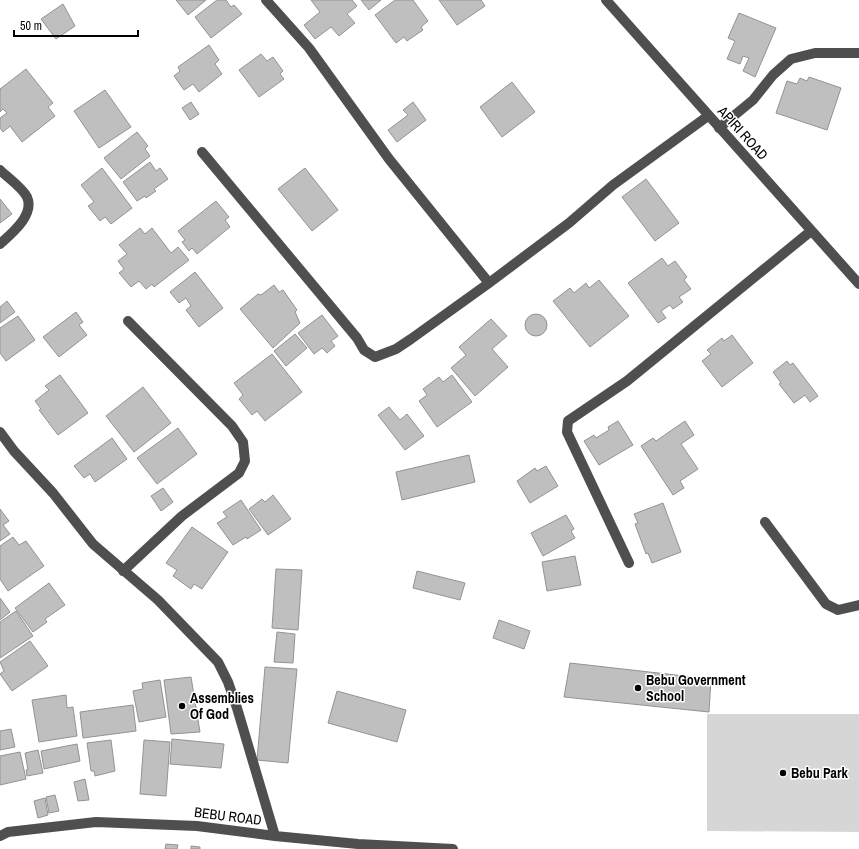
<svg xmlns="http://www.w3.org/2000/svg" width="859" height="849" font-family="'Archivo Narrow',sans-serif">
<rect width="100%" height="100%" fill="#fff"/>
<path fill="#d6d6d6" d="M 707,714 L 859,714 L 859,832 L 707,831 Z"/>
<path fill="#bfbfbf" stroke="#939393" d="M 176,0 L 206,0 L 188,15 Z
M 217,0 L 226,0 L 231,7 L 234,5 L 242,14 L 211,38 L 195,17 Z
M 311,0 L 352,0 L 357,6 L 347,14 L 355,23 L 339,36 L 331,27 L 315,39 L 304,25 L 320,12 Z
M 361,0 L 381,0 L 369,10 Z
M 395,0 L 413,0 L 428,21 L 421,27 L 423,30 L 407,41 L 404,37 L 396,43 L 375,15 Z
M 439,0 L 481,0 L 485,6 L 457,25 Z
M 63,4 L 75,26 L 56,39 L 41,19 Z
M 739,13 L 776,28 L 755,77 L 743,71 L 749,58 L 743,56 L 740,64 L 727,59 L 735,41 L 728,38 Z
M 209,45 L 219,60 L 215,64 L 222,74 L 199,92 L 193,84 L 184,90 L 174,76 L 180,71 L 178,67 Z
M 261,54 L 267,61 L 273,57 L 283,71 L 280,74 L 284,79 L 259,97 L 239,70 Z
M 26,69 L 53,103 L 48,107 L 55,116 L 22,142 L 10,126 L 3,132 L 0,128 L 0,118 L 7,113 L 3,109 L 0,112 L 0,89 Z
M 809,77 L 841,88 L 827,130 L 776,113 L 787,81 L 797,84 L 800,78 L 807,81 Z
M 512,82 L 535,112 L 502,137 L 480,107 Z
M 105,90 L 131,127 L 99,148 L 74,111 Z
M 191,102 L 199,114 L 190,120 L 182,108 Z
M 413,102 L 426,120 L 397,142 L 388,130 L 408,115 L 403,110 Z
M 137,132 L 148,146 L 145,149 L 150,156 L 121,179 L 104,158 Z
M 150,162 L 156,171 L 160,168 L 168,179 L 154,189 L 156,191 L 146,198 L 145,196 L 137,201 L 123,182 Z
M 102,168 L 132,208 L 111,224 L 105,217 L 100,221 L 88,206 L 94,202 L 81,185 Z
M 305,168 L 338,210 L 312,231 L 278,189 Z
M 646,179 L 679,223 L 655,241 L 622,197 Z
M 0,199 L 12,214 L 0,223 Z
M 216,201 L 229,217 L 225,220 L 230,227 L 197,254 L 192,248 L 189,251 L 182,242 L 185,240 L 178,231 Z
M 140,228 L 145,234 L 152,228 L 171,253 L 178,247 L 189,260 L 154,287 L 152,284 L 146,289 L 139,281 L 131,287 L 119,273 L 124,269 L 118,261 L 127,254 L 119,245 Z
M 662,258 L 668,266 L 675,261 L 687,277 L 684,280 L 691,289 L 679,297 L 683,302 L 673,309 L 670,305 L 661,311 L 666,318 L 658,323 L 628,283 Z
M 195,272 L 223,308 L 199,327 L 186,310 L 191,306 L 186,298 L 179,303 L 170,292 Z
M 599,280 L 629,316 L 590,347 L 553,301 L 570,288 L 574,293 L 586,283 L 589,288 Z
M 274,285 L 279,292 L 283,290 L 297,310 L 295,312 L 300,323 L 273,348 L 240,309 L 258,294 L 261,295 Z
M 7,301 L 15,312 L 0,323 L 0,307 Z
M 76,312 L 83,322 L 79,325 L 87,335 L 59,357 L 43,337 Z
M525 325a11 11 0 1 1 22 0a11 11 0 1 1-22 0Z
M 322,315 L 338,336 L 331,341 L 335,346 L 327,353 L 322,348 L 314,354 L 298,333 Z
M 18,316 L 35,340 L 6,361 L 0,353 L 0,328 Z
M 491,319 L 507,336 L 492,349 L 508,367 L 475,396 L 451,368 L 466,355 L 459,347 Z
M 295,334 L 307,348 L 286,366 L 274,351 Z
M 732,335 L 753,363 L 722,387 L 702,361 L 711,354 L 707,350 L 722,338 L 724,341 Z
M 272,354 L 302,392 L 265,421 L 257,411 L 252,415 L 239,399 L 243,395 L 234,383 Z
M 787,361 L 790,365 L 793,363 L 818,396 L 810,402 L 805,395 L 794,403 L 779,384 L 781,383 L 773,372 Z
M 60,375 L 88,413 L 58,435 L 39,410 L 41,409 L 35,401 L 49,390 L 45,386 Z
M 452,375 L 472,402 L 437,427 L 419,401 L 427,395 L 423,389 L 439,377 L 443,382 Z
M 143,387 L 171,423 L 134,452 L 106,416 Z
M 389,407 L 400,420 L 407,414 L 424,436 L 405,450 L 378,415 Z
M 618,421 L 633,445 L 599,465 L 584,441 L 594,435 L 596,438 L 609,430 L 608,427 Z
M 685,421 L 694,435 L 681,444 L 698,469 L 680,481 L 684,488 L 673,495 L 641,446 L 653,438 L 656,441 Z
M 178,428 L 197,454 L 157,484 L 137,458 Z
M 112,438 L 127,459 L 95,482 L 90,474 L 84,478 L 74,466 Z
M 469,455 L 475,482 L 402,500 L 396,472 Z
M 546,466 L 558,486 L 530,503 L 517,481 L 535,468 L 537,471 Z
M 163,488 L 173,502 L 161,511 L 151,496 Z
M 273,495 L 291,519 L 268,535 L 249,509 L 262,499 L 265,502 Z
M 241,500 L 261,530 L 247,539 L 246,537 L 233,545 L 217,523 L 227,517 L 223,512 Z
M 663,503 L 681,552 L 652,563 L 648,553 L 646,554 L 635,524 L 638,523 L 634,514 Z
M 0,509 L 9,521 L 3,525 L 10,534 L 0,541 Z
M 566,515 L 574,529 L 571,531 L 575,538 L 543,556 L 531,533 Z
M 192,527 L 228,552 L 202,589 L 194,584 L 191,589 L 173,576 L 177,570 L 166,563 Z
M 13,537 L 19,545 L 26,541 L 44,566 L 8,591 L 0,579 L 0,546 Z
M 575,556 L 581,585 L 547,591 L 542,562 Z
M 276,569 L 302,570 L 298,630 L 272,628 Z
M 417,571 L 465,583 L 460,600 L 413,588 Z
M 49,583 L 65,605 L 45,619 L 47,622 L 33,632 L 15,608 Z
M 0,598 L 10,612 L 0,620 Z
M 16,611 L 33,636 L 0,658 L 0,622 Z
M 499,620 L 530,631 L 524,649 L 493,638 Z
M 277,632 L 295,634 L 293,663 L 274,662 Z
M 30,641 L 48,666 L 12,691 L 0,674 L 4,671 L 0,662 Z
M 570,663 L 711,679 L 709,712 L 564,697 Z
M 265,667 L 297,669 L 288,763 L 257,760 Z
M 191,677 L 200,732 L 171,734 L 164,680 Z
M 160,680 L 166,717 L 139,722 L 133,691 L 143,689 L 142,683 Z
M 337,691 L 406,710 L 397,742 L 328,723 Z
M 66,695 L 67,708 L 73,707 L 77,736 L 39,742 L 32,700 Z
M 133,705 L 136,731 L 83,738 L 80,712 Z
M 11,729 L 15,747 L 0,750 L 0,731 Z
M 172,739 L 224,744 L 221,768 L 170,764 Z
M 111,740 L 115,771 L 95,776 L 94,771 L 91,771 L 87,743 Z
M 144,740 L 170,742 L 166,796 L 140,794 Z
M 77,744 L 80,761 L 44,769 L 41,751 Z
M 38,750 L 43,773 L 27,776 L 26,770 L 28,770 L 25,753 Z
M 20,752 L 26,779 L 0,785 L 0,756 Z
M 85,779 L 89,800 L 78,801 L 74,782 Z
M 55,795 L 59,811 L 49,813 L 46,797 Z
M 45,798 L 48,815 L 38,818 L 34,801 Z
M 166,844 L 178,845 L 177,849 L 165,849 Z
M 191,846 L 200,847 L 200,849 L 191,849 Z"/>
<g fill="none" stroke-linecap="round" stroke-linejoin="round">
<path stroke="#4f4f4f" stroke-width="10" d="M 266,0 L 309,48 L 389,159 L 489,283
M 606,0 L 859,284
M 719,128 L 753,100 L 773,75 L 791,59 L 815,53 L 859,53
M 202,152 L 357,338 L 364,350 L 375,357 L 396,349 L 411,339 L 489,283 L 569,223 L 613,185 L 708,116
M 0,170 C 8,178 22,187 27,197 C 35,215 11,234 0,244
M 0,432 L 14,451 L 53,493 L 93,544 L 158,600 L 218,662 L 228,682 L 237,708 L 275,836
M 765,522 L 826,604 L 838,610 L 859,605
M 629,563 L 567,432 L 568,421 L 627,381 L 811,231
M 123,571 L 182,516 L 239,473 L 245,461 L 243,442 L 232,426 L 128,321
M 0,836 L 8,832 L 96,822 L 197,826 L 275,836 L 358,844 L 453,849"/>
</g>
<g fill="#000" stroke="#fff" stroke-width="1.5">
<circle cx="638" cy="688" r="4"/>
<circle cx="182" cy="706" r="4"/>
<circle cx="783" cy="773" r="4"/>
</g>
<g text-anchor="middle" dominant-baseline="central" stroke-width="3" stroke-linejoin="round" paint-order="stroke">
<g font-size="14" fill="#000" stroke="#fff">
<text transform="translate(743 133) rotate(48)">APIRI ROAD</text>
<text transform="translate(228 816) rotate(7)">BEBU ROAD</text>
</g>
<g font-size="14" font-weight="bold" fill="#000" stroke="#fff" text-anchor="start">
<text x="646" y="680">Bebu Government<tspan x="646" dy="16">School</tspan></text>
<text x="190" y="698">Assemblies<tspan x="190" dy="16">Of God</tspan></text>
<text x="791" y="773">Bebu Park</text>
</g>
</g>
<path d="M14 30v6h124v-6" fill="none" stroke="#000000" stroke-width="2"/>
<text x="20" y="30" font-size="12" fill="#000000" stroke="#ffffff" stroke-width="3" paint-order="stroke">50 m</text>
</svg>
